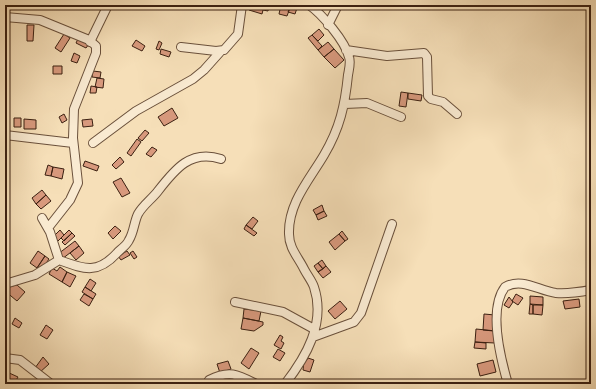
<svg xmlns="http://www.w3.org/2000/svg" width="596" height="389" font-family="'Old Standard TT',serif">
<rect width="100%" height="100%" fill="#f6dfb8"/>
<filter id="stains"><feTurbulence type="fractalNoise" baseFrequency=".005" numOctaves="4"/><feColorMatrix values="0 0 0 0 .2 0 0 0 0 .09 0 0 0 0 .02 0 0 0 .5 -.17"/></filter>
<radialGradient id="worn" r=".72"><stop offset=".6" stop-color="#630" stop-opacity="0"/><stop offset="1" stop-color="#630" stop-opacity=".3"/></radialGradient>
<path fill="#d8997d" stroke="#3b2011" d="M 250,5 L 264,5 L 269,6 L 268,11 L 263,10 L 262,14 L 249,10 Z
M 281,5 L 290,8 L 287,16 L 279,14 Z
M 291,5 L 298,5 L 295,14 L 288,12 Z
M 27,25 L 34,25 L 33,41 L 27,41 Z
M 319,29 L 324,35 L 318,41 L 312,35 Z
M 64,34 L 70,38 L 61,52 L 55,48 Z
M 312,35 L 322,46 L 318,50 L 308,38 Z
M 78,39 L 89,44 L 86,48 L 76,43 Z
M 136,40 L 145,46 L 142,51 L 132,46 Z
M 159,41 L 162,43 L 159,50 L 156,49 Z
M 328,42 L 334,49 L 324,57 L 318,50 Z
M 161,49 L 171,52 L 169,57 L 160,54 Z
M 334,49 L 344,60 L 335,68 L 324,57 Z
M 74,53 L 80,56 L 77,63 L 71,61 Z
M 53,66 L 62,66 L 62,74 L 53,74 Z
M 93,71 L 101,72 L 100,78 L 92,77 Z
M 97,78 L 104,79 L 103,88 L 95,87 Z
M 91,86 L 97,87 L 96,93 L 90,93 Z
M 401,92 L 408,93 L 406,107 L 399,106 Z
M 408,93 L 422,95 L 421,101 L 408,99 Z
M 172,108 L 178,118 L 164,126 L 158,117 Z
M 5,114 L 8,114 L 6,126 L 5,126 Z
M 64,114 L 67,120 L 62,123 L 59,117 Z
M 14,118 L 21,118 L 21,127 L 14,127 Z
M 24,119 L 36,120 L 36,129 L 24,129 Z
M 92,119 L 93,126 L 83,127 L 82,120 Z
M 145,130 L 149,133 L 142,141 L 138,138 Z
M 137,139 L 141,142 L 131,156 L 127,153 Z
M 152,147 L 157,150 L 151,157 L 146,154 Z
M 120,157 L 124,162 L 116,169 L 112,165 Z
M 85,161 L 99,166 L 97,171 L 83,166 Z
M 48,165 L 53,167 L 51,176 L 45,175 Z
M 53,167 L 64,169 L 62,179 L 51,176 Z
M 121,178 L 130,193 L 122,197 L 113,182 Z
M 42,190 L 46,195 L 36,204 L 32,198 Z
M 46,195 L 51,201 L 41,209 L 36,204 Z
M 322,205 L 324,211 L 316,215 L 313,210 Z
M 324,211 L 327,216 L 318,220 L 316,215 Z
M 253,217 L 258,221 L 252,229 L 246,225 Z
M 246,225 L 257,233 L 254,236 L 244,229 Z
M 115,226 L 121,231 L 113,239 L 108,233 Z
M 60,230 L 64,235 L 58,241 L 53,237 Z
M 69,230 L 72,233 L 64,241 L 61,238 Z
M 342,231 L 348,239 L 345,241 L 339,234 Z
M 72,233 L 75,236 L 65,245 L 62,242 Z
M 339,234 L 345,241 L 335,250 L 329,242 Z
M 75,241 L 79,246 L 62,259 L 58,254 Z
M 79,246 L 84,253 L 76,260 L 70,253 Z
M 38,251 L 45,256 L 37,268 L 30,263 Z
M 127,251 L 130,255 L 121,260 L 118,256 Z
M 133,251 L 137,257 L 134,259 L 130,253 Z
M 45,256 L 49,259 L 41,271 L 37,268 Z
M 322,260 L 326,266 L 323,269 L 318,263 Z
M 318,263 L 323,269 L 318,272 L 314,266 Z
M 326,266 L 331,272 L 323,278 L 318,272 Z
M 60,267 L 67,272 L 62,282 L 49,274 L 52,268 L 57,271 Z
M 67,272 L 76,276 L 70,287 L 62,282 Z
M 90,279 L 96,283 L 91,291 L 85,287 Z
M 17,285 L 25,292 L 17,301 L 5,291 L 7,287 Z
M 85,287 L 96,294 L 93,299 L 82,292 Z
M 84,294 L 93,299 L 89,306 L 80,300 Z
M 516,294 L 523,298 L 518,305 L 512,301 Z
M 530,296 L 543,297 L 543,305 L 530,304 Z
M 509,297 L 513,302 L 509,308 L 504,305 Z
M 579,299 L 580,307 L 565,309 L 563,301 Z
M 340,301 L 347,309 L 335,319 L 328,311 Z
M 530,304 L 533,305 L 533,314 L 529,314 Z
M 533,305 L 543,305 L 542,315 L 533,314 Z
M 244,309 L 261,311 L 259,321 L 243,318 Z
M 484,314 L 495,315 L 494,331 L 483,330 Z
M 15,318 L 22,323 L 19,328 L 12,324 Z
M 243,318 L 263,322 L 263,325 L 254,331 L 241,329 Z
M 46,325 L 53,330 L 47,339 L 40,335 Z
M 476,329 L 496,331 L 495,343 L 475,342 Z
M 280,335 L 283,337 L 281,341 L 284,343 L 281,349 L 274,345 Z
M 475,342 L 486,343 L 486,349 L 474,348 Z
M 251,348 L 259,353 L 249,369 L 241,363 Z
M 278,349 L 285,353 L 280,361 L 273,357 Z
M 43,357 L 49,364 L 39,373 L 35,368 Z
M 308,358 L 314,360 L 310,372 L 303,370 L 304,361 L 306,361 Z
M 493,360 L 496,372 L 480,376 L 477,364 Z
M 228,361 L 231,369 L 220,373 L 217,364 Z
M 7,372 L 18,377 L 14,384 L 5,384 Z"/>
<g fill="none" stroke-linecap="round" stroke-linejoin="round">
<g stroke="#6a503b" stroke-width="10">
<path id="minor" d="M 5,17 L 40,20 L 89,40 L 96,46 L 96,53 L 74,109 L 73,138 L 78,183 L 70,200 L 48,228
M 328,25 L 338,5
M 90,42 L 108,5
M 181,47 L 216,51 L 224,50 L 238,34 L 242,5
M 346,50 L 387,56 L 424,53 L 427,57 L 428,96 L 431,99 L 443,102 L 457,114
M 345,104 L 367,103 L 401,117
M 5,135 L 73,143
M 93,143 L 136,111 L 193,79 L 204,70 L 221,51
M 42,218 L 50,232 L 59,260
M 5,284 L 35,275 L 59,260 C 84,269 97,275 117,253 C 121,249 127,245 129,240 C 134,232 134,222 138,214 C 143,205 152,199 158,191 C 175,169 191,149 221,159
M 235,302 L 283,312 L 314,329
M 313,337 L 354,322 L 361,313 L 392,224
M 5,358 L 20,360 L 51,384
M 209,380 C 229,370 237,374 256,384
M 285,384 C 306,357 326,323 314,287 C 312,281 307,275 304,269 C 298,257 289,248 289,234 C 288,203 310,179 324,155 C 340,128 345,105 348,75 C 349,69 351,62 349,57 C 345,41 322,14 309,5
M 508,384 C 501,360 488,309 505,287 C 522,277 539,291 556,293 C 568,294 580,292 591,290"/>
</g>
<use href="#minor" stroke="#f9ead1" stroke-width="8"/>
</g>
<rect width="596" height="389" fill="none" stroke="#f6dfb8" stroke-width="20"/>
<rect x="6" y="6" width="584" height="377" fill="none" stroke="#3b2011" stroke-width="2"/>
<rect x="10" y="10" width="576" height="369" fill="none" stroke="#3b2011"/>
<rect width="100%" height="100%" filter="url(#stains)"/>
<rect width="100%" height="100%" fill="url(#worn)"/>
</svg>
